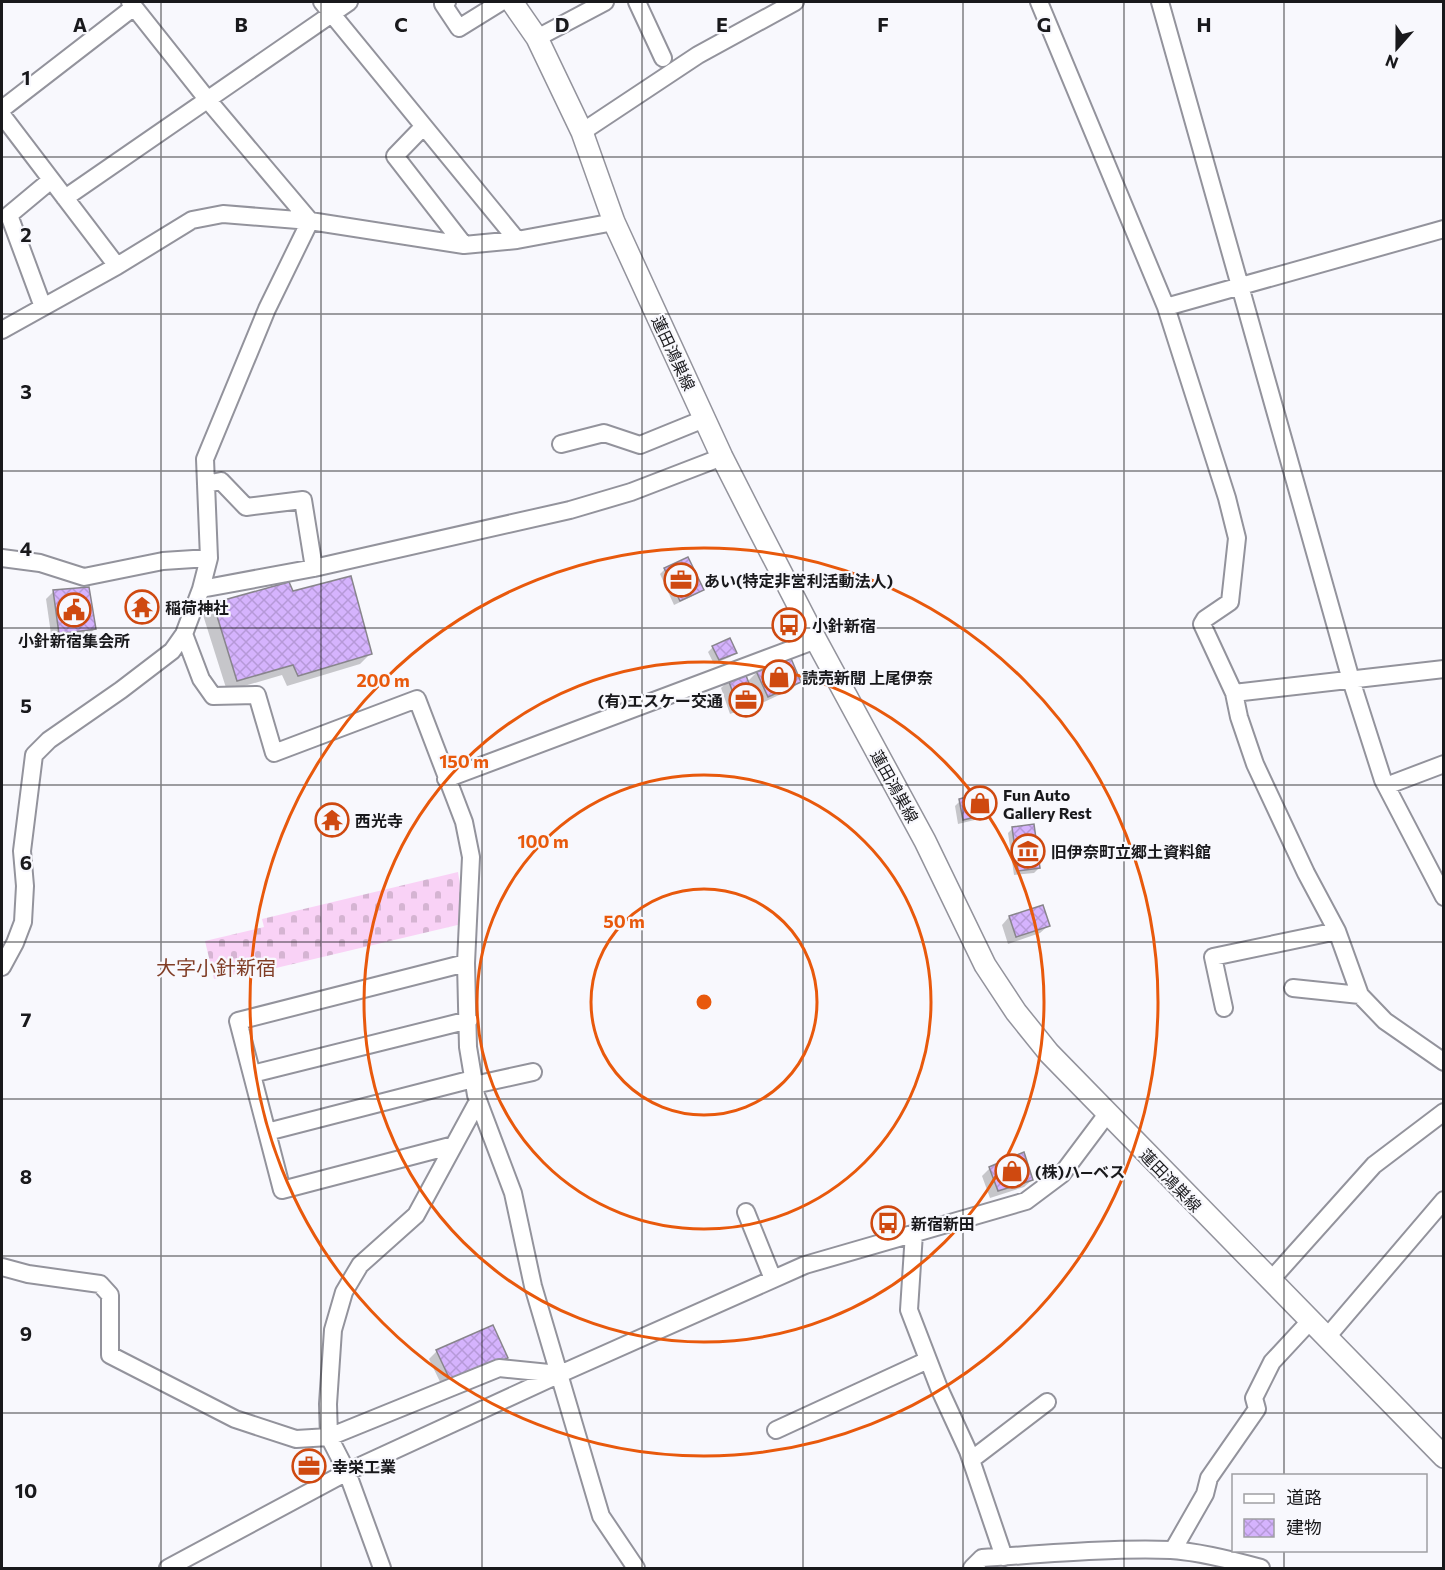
<svg xmlns="http://www.w3.org/2000/svg" width="1445" height="1570" font-family="Commissioner,'Noto Sans JP',sans-serif">
<defs>
<pattern id="cemetery-stones" width="16" height="16" patternUnits="userSpaceOnUse" patternTransform="scale(1.5)"><rect width="16" height="16" fill="#f9d2f6"/><path d="M2 7V4a2 2 0 0 1 4 0v3zM10 15v-3a2 2 0 0 1 4 0v3z" fill="#d5b4d2"/></pattern>
<pattern id="building-cross-hatch" width="8" height="8" patternUnits="userSpaceOnUse" patternTransform="scale(1.5)"><rect width="8" height="8" fill="#d5b3fd"/><path d="M0 0l8 8M0 8l8-8" fill="none" stroke="#b699d8"/></pattern>
</defs>
<rect width="100%" height="100%" fill="#f8f8fd"/>
<path fill="url(#cemetery-stones)" d="M 458,872 L 466,923 L 276,968 L 274,965 L 214,979 L 205,941 L 264,927 L 262,919 Z"/>
<path fill="#0003" d="M 665,569 L 702,589 L 697,594 L 674,605 L 660,574 Z
M 54,591 L 95,629 L 87,636 L 52,641 L 46,599 Z
M 292,593 L 370,654 L 360,664 L 287,686 L 282,675 L 227,691 L 203,615 L 214,604 Z
M 713,647 L 735,652 L 730,657 L 714,664 L 708,652 Z
M 757,672 L 800,681 L 792,689 L 760,704 L 750,682 L 747,683 L 754,700 L 746,708 L 730,714 L 721,688 L 729,680 L 747,682 Z
M 960,801 L 988,813 L 983,818 L 958,824 L 955,806 Z
M 1013,828 L 1039,868 L 1034,873 L 1014,875 L 1008,833 Z
M 1009,917 L 1048,926 L 1040,933 L 1008,944 L 1002,925 Z
M 990,1168 L 1032,1180 L 1024,1187 L 990,1198 L 982,1176 Z
M 437,1351 L 506,1358 L 499,1365 L 444,1390 L 429,1359 Z
M 300,1464 L 319,1471 L 314,1475 L 301,1481 L 295,1469 Z"/>
<path fill="url(#building-cross-hatch)" stroke="#88858c" stroke-width="1.5" d="M 688,557 L 704,590 L 680,601 L 664,568 Z
M 351,576 L 372,654 L 298,676 L 293,665 L 237,681 L 213,603 L 289,582 L 293,591 Z
M 89,587 L 96,629 L 59,634 L 53,590 Z
M 730,638 L 737,653 L 719,660 L 712,646 Z
M 790,656 L 801,682 L 768,697 L 756,671 Z
M 745,673 L 756,701 L 738,707 L 728,679 Z
M 985,792 L 989,814 L 963,820 L 959,799 Z
M 1034,824 L 1040,868 L 1018,871 L 1012,827 Z
M 1043,905 L 1050,926 L 1016,937 L 1009,916 Z
M 1024,1152 L 1033,1180 L 998,1191 L 989,1167 Z
M 493,1325 L 508,1358 L 452,1384 L 436,1350 Z
M 313,1455 L 321,1471 L 306,1477 L 299,1462 Z"/>
<g fill="none" stroke-linecap="round" stroke-linejoin="round">
<g stroke="#93939c" stroke-width="20">
<path id="minor" d="M 130,2 L 207,99 L 310,221
M 322,2 L 517,240
M 447,2 L 443,4 L 459,28 L 501,2
M 637,2 L 663,58
M 1039,2 L 1166,307 L 1227,498 L 1237,538 L 1230,602 L 1205,619 L 1202,624 L 1234,693 L 1239,717 L 1255,764 L 1306,873 L 1337,931 L 1360,995 L 1385,1021 L 1444,1062
M 1160,2 L 1351,680 L 1383,780 L 1444,897
M 537,38 L 605,2
M 2,109 L 134,7
M 2,115 L 117,266
M 423,127 L 395,156 L 464,245
M 582,132 L 698,55 L 795,2
M 65,198 L 349,2
M 43,307 L 9,215 L 51,180
M 1166,307 L 1444,229
M 2,330 L 117,266 L 192,220 L 223,214 L 310,221 L 464,245 L 517,240 L 614,222
M 561,444 L 604,433 L 640,445 L 704,419
M 206,484 L 221,481 L 246,507 L 303,500 L 314,568
M 2,558 L 40,563 L 84,577 L 163,561 L 209,558
M 201,589 L 314,568 L 570,510 L 631,492 L 722,457
M 184,634 L 201,679 L 213,696 L 257,695 L 274,753 L 417,699 L 464,822 L 471,857 L 466,963 L 468,1047 L 476,1095 L 513,1193 L 533,1286 L 601,1516 L 636,1568
M 1234,693 L 1444,669
M 446,779 L 816,640
M 1386,786 L 1444,764
M 2,967 L 15,943 L 23,922 L 25,886 L 22,851 L 34,755 L 49,740 L 121,690 L 172,651 L 184,634 L 201,589 L 209,558 L 205,459 L 267,309 L 310,221
M 1293,988 L 1360,995
M 1224,1008 L 1213,957 L 1337,931
M 252,1074 L 469,1020
M 474,1085 L 533,1072
M 267,1132 L 473,1079
M 454,1145 L 282,1190 L 238,1021 L 466,963
M 746,1212 L 773,1279
M 914,1233 L 909,1310 L 939,1388 L 968,1451 L 1004,1557
M 2,1267 L 28,1274 L 100,1284 L 110,1295 L 110,1355 L 235,1419 L 296,1439 L 329,1437 L 499,1368 L 559,1374
M 1270,1281 L 1374,1165 L 1444,1112
M 1327,1337 L 1444,1200
M 776,1430 L 928,1360
M 971,1460 L 1047,1402
M 1173,1550 L 1205,1494 L 1209,1478 L 1257,1409 L 1254,1398 L 1272,1362 L 1311,1320
M 168,1568 L 347,1472 L 560,1374 L 805,1265 L 1026,1201 L 1062,1174 L 1107,1114
M 382,1568 L 347,1472 L 329,1437 L 328,1404 L 333,1330 L 344,1292 L 360,1265 L 416,1215 L 478,1101
M 972,1568 L 982,1558 C 1045,1554 1108,1548 1171,1550 C 1201,1552 1232,1560 1261,1568"/>
</g>
<g stroke="#93939c" stroke-width="24">
<path id="major" d="M 512,2 L 537,38 L 582,132 L 614,222 L 722,457 L 753,518 L 816,640 L 925,841 L 985,965 L 1016,1012 L 1049,1053 L 1444,1457"/>
</g>
<use href="#minor" stroke="#fff" stroke-width="16"/>
<use href="#major" stroke="#fff" stroke-width="21"/>
</g>
<path fill="none" stroke="#19191c" stroke-width="1.5" stroke-opacity="0.55" d="M 161,2 L 161,1568M 321,2 L 321,1568M 482,2 L 482,1568M 642,2 L 642,1568M 803,2 L 803,1568M 963,2 L 963,1568M 1124,2 L 1124,1568M 1284,2 L 1284,1476M 2,157 L 1444,157M 2,314 L 1444,314M 2,471 L 1444,471M 2,628 L 1444,628M 2,785 L 1444,785M 2,942 L 1444,942M 2,1099 L 1444,1099M 2,1256 L 1444,1256M 2,1413 L 1444,1413M 1284,1550 L 1284,1568"/>
<g fill="none" stroke="#e8590c" stroke-width="3">
<circle cx="704" cy="1002" r="113"/>
<circle cx="704" cy="1002" r="227"/>
<circle cx="704" cy="1002" r="340"/>
<circle cx="704" cy="1002" r="454"/>
</g>
<defs>
<g id="office-ring" transform="scale(1.725)"><circle r="9.5" fill="#f8f8fd" stroke="#cf4910" stroke-width="1.5"/><path d="M-6-3h4V-5.5h4V-3h4V5H-6ZM-1-4.5V-3h2v-1.5ZM-6 0V1H6V0Z" fill="#cf4910"/></g>
<g id="temple-ring" transform="scale(1.725)"><circle r="9.5" fill="#f8f8fd" stroke="#cf4910" stroke-width="1.5"/><path d="M0-6L5-2H3V0L6.5 2.5H4V6H1.5V3h-3V6H-4V2.5H-6.5L-3 0V-2H-5Z" fill="#cf4910"/></g>
<g id="civic-ring" transform="scale(1.725)"><circle r="9.5" fill="#f8f8fd" stroke="#cf4910" stroke-width="1.5"/><path d="M-.6-6.5H3V-4.5H.6V-3L4-1V1h2V6H-6V1h2V-1L-.6-3ZM-1.2 2.5V6h2.4V2.5Z" fill="#cf4910"/></g>
<g id="bus-ring" transform="scale(1.725)"><circle r="9.5" fill="#f8f8fd" stroke="#cf4910" stroke-width="1.5"/><path d="M-5-6H5V4H4V6H2V4H-2V6H-4V4H-5ZM-3.5-4V0h7V-4ZM-3.5 1.2v1.5H-2V1.2ZM2 1.2v1.5H3.5V1.2Z" fill="#cf4910"/></g>
<g id="shop-ring" transform="scale(1.725)"><circle r="9.5" fill="#f8f8fd" stroke="#cf4910" stroke-width="1.5"/><path d="M-5-2.5h2.3a2.7 3.5 0 0 1 5.4 0H5L5.5 6h-11ZM-1.5-2.5h3a1.5 2.3 0 0 0-3 0Z" fill="#cf4910"/></g>
<g id="museum-ring" transform="scale(1.725)"><circle r="9.5" fill="#f8f8fd" stroke="#cf4910" stroke-width="1.5"/><path d="M0-6L6-3V-2H-6V-3ZM-5-1h2V3h-2ZM-1-1h2V3h-2ZM3-1h2V3H3ZM-6 4H6V6H-6Z" fill="#cf4910"/></g>
</defs>
<g fill-rule="evenodd">
<use href="#office-ring" x="681" y="580"/>
<use href="#temple-ring" x="142" y="607"/>
<use href="#civic-ring" x="74" y="610"/>
<use href="#bus-ring" x="789" y="625"/>
<use href="#shop-ring" x="779" y="677"/>
<use href="#office-ring" x="746" y="700"/>
<use href="#shop-ring" x="980" y="803"/>
<use href="#temple-ring" x="332" y="820"/>
<use href="#museum-ring" x="1028" y="851"/>
<use href="#shop-ring" x="1012" y="1171"/>
<use href="#bus-ring" x="888" y="1223"/>
<use href="#office-ring" x="309" y="1466"/>
</g>
<g text-anchor="middle" dominant-baseline="central" stroke-width="4.5" stroke-linejoin="round" paint-order="stroke">
<g font-size="16" fill="#19191c" stroke="#f8f8fd">
<text transform="translate(674 353) rotate(65)">蓮田鴻巣線</text>
<text transform="translate(895 786) rotate(61)">蓮田鴻巣線</text>
<text transform="translate(1171 1180) rotate(46)">蓮田鴻巣線</text>
</g>
<g font-size="16" font-weight="bold" fill="#19191c" stroke="#f8f8fd" text-anchor="start">
<text x="704" y="580">あい(特定非営利活動法人)</text>
<text x="165" y="607">稲荷神社</text>
<text x="812" y="625">小針新宿</text>
<text x="74" y="640" text-anchor="middle">小針新宿集会所</text>
<text x="802" y="677">読売新聞 上尾伊奈</text>
<text x="723" y="700" text-anchor="end">(有)エスケー交通</text>
<text x="1003" y="794">Fun Auto<tspan x="1003" dy="18">Gallery Rest</tspan></text>
<text x="355" y="820">西光寺</text>
<text x="1051" y="851">旧伊奈町立郷土資料館</text>
<text x="1035" y="1171">(株)ハ―ベス</text>
<text x="911" y="1223">新宿新田</text>
<text x="332" y="1466">幸栄工業</text>
</g>
<g font-size="20" fill="#803d26" stroke="#f8f8fd">
<text x="216" y="967">大字小針新宿</text>
</g>
</g>
<g font-size="20" text-anchor="middle" font-weight="bold" fill="#19191c" stroke="#f8f8fd" stroke-width="4.5" stroke-linejoin="round" paint-order="stroke">
<text x="80" y="32">A</text>
<text x="241" y="32">B</text>
<text x="401" y="32">C</text>
<text x="562" y="32">D</text>
<text x="722" y="32">E</text>
<text x="883" y="32">F</text>
<text x="1044" y="32">G</text>
<text x="1204" y="32">H</text>
<text x="26" y="85">1</text>
<text x="26" y="242">2</text>
<text x="26" y="399">3</text>
<text x="26" y="556">4</text>
<text x="26" y="713">5</text>
<text x="26" y="870">6</text>
<text x="26" y="1027">7</text>
<text x="26" y="1184">8</text>
<text x="26" y="1341">9</text>
<text x="26" y="1498">10</text>
</g>
<circle cx="704" cy="1002" r="9" fill="#e8590c" stroke="#f8f8fd" stroke-width="3"/>
<g font-size="18" text-anchor="middle" font-weight="bold" fill="#e8590c" stroke="#f8f8fd" stroke-width="4.5" stroke-linejoin="round" paint-order="stroke">
<text x="383" y="687">200 m</text>
<text x="464" y="768">150 m</text>
<text x="543" y="848">100 m</text>
<text x="624" y="928">50 m</text>
</g>
<rect width="1445" height="1570" fill="none" stroke="#19191c" stroke-width="6"/>
<rect x="1232" y="1474" width="195" height="78" fill="#f8f8fd" stroke="#9f9fa3" stroke-width="1.5"/>
<rect x="1244" y="1494" width="30" height="9" fill="#ffffff" stroke="#9f9fa3" stroke-width="1.5"/>
<text x="1286" y="1504" font-size="18" fill="#19191c">道路</text>
<rect x="1244" y="1519" width="30" height="18" fill="url(#building-cross-hatch)" stroke="#9f9fa3" stroke-width="1.5"/>
<text x="1286" y="1534" font-size="18" fill="#19191c">建物</text>
<g transform="translate(1397 48) rotate(201)" stroke="#f8f8fd" stroke-width="4.5" paint-order="stroke">
<path d="M0-4.5L10 22L0 15L-10 22Z" fill="#19191c"/>
<text y="-9" font-size="16" font-weight="bold" text-anchor="middle" fill="#19191c">N</text>
</g>
</svg>
